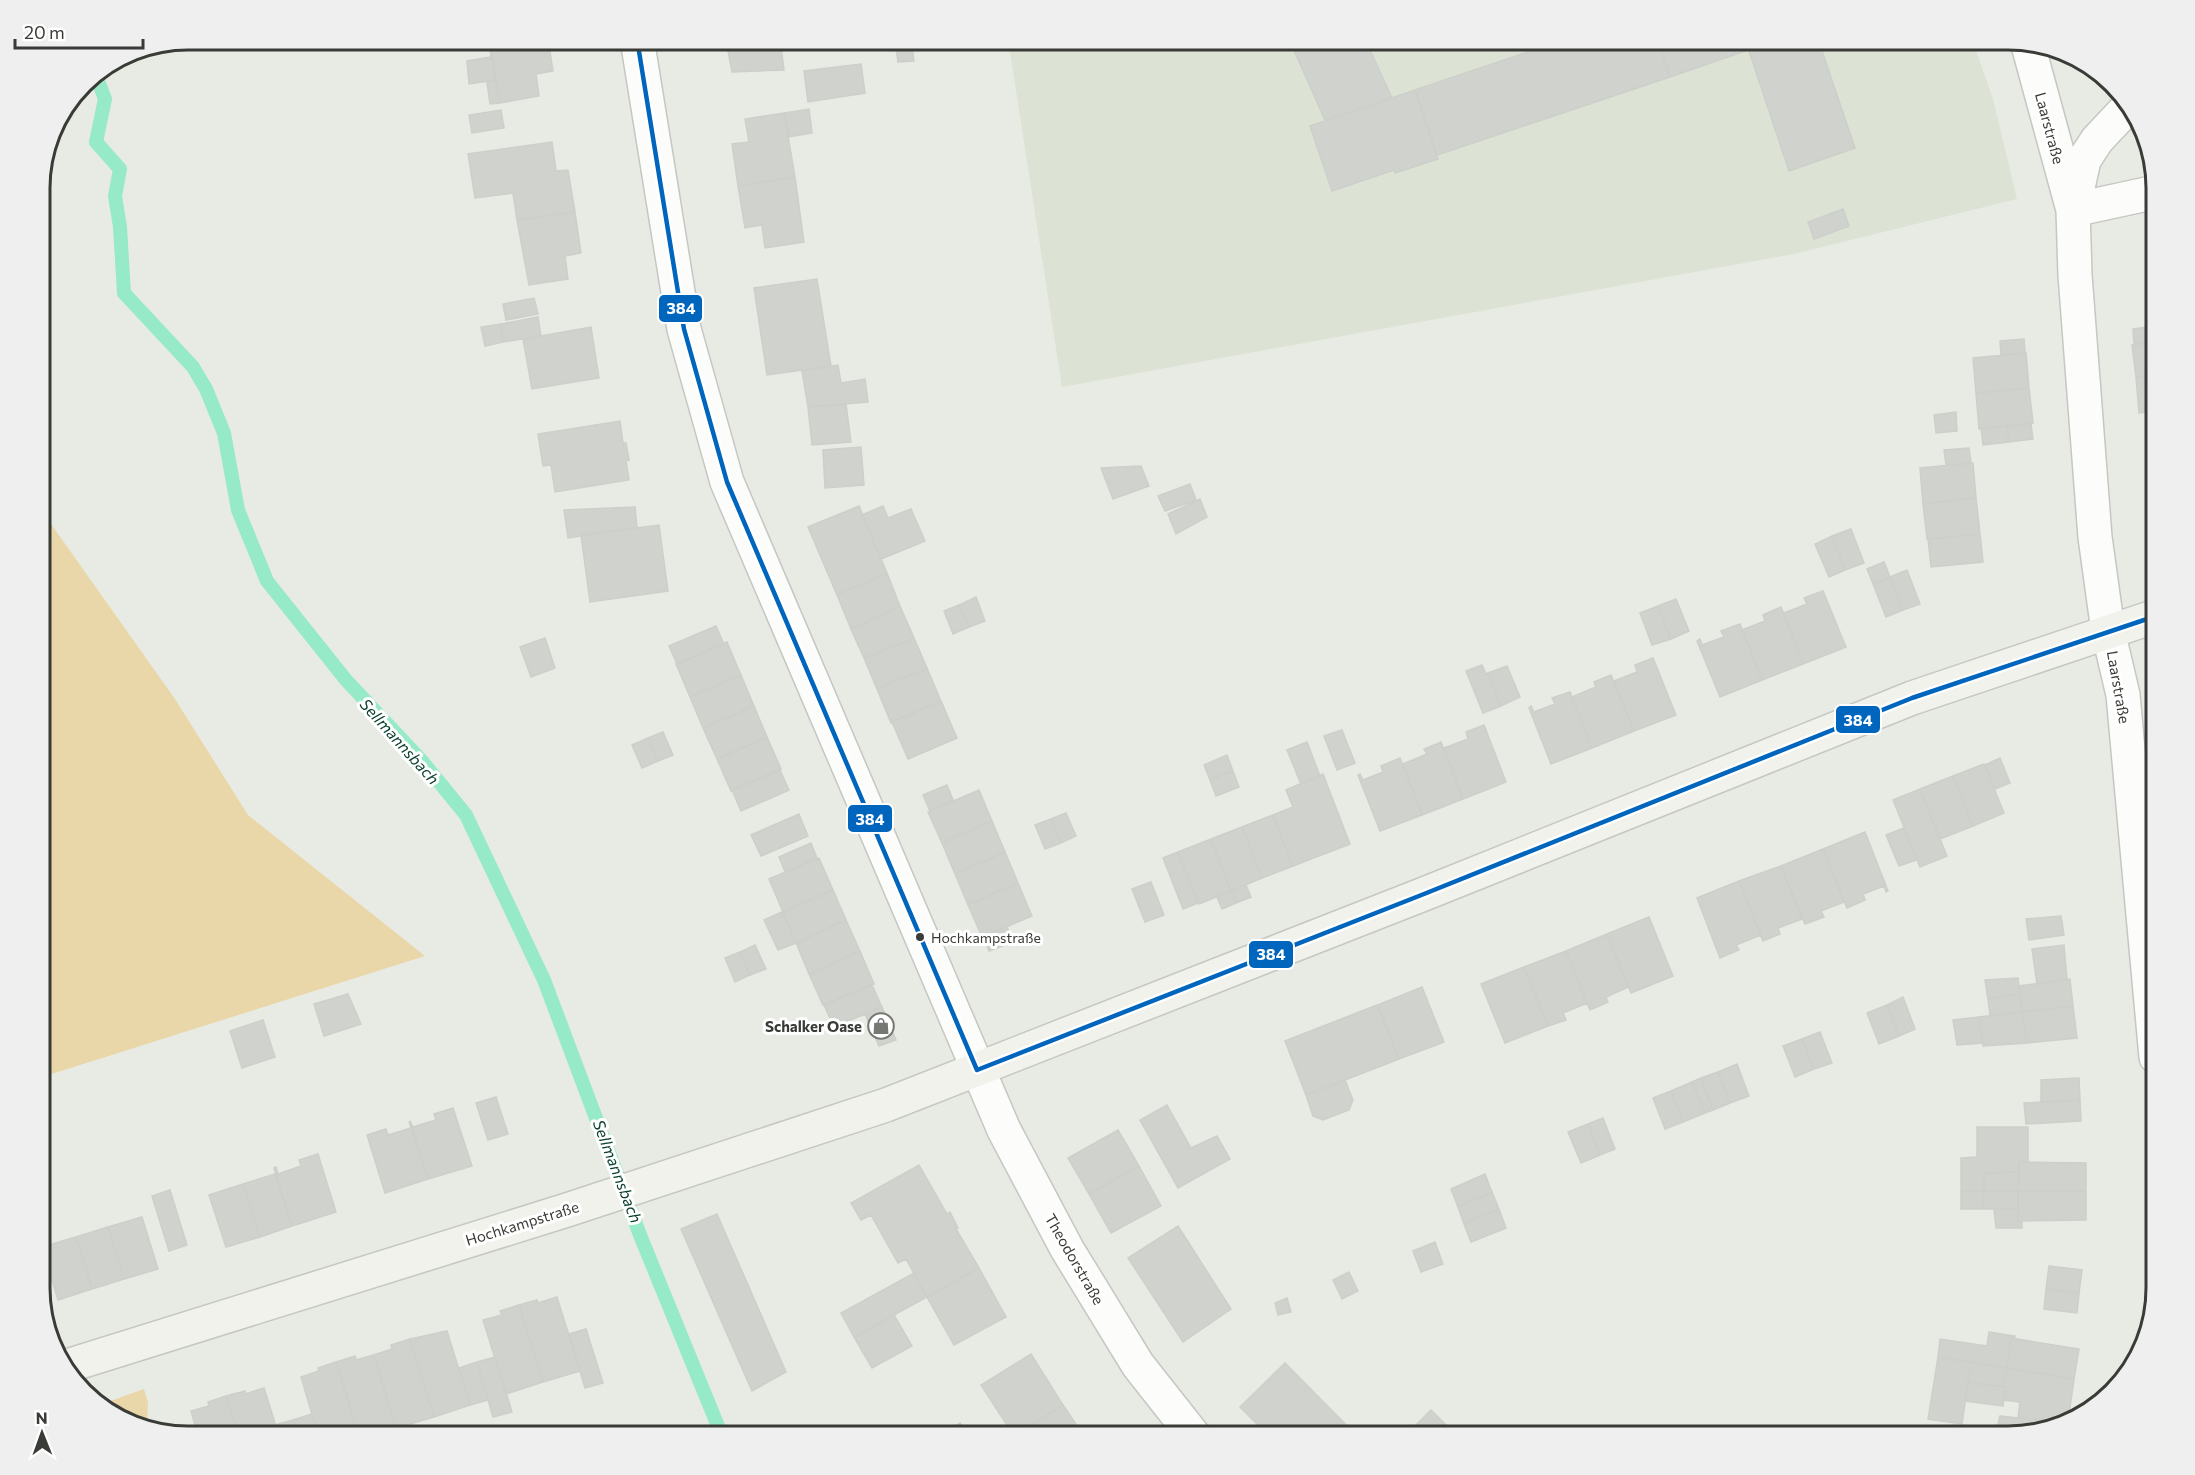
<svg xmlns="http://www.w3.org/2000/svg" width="2195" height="1475" font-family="Commissioner,sans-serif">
<rect width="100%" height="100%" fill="#e8ebe4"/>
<path fill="#dce2d4" d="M 1008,39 L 1972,39 L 1993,99 L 2017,199 L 1794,254 L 1062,387 Z"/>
<path fill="#ead7a9" d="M 39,507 L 175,699 L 248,815 L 425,956 L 39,1078 Z
M 144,1389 L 148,1403 L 147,1424 L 105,1411 L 99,1405 Z"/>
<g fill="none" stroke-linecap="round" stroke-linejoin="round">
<path stroke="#96eac7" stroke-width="14" d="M 90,77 L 98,81 L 105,99 L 96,142 L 120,169 L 115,196 L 120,227 L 124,293 L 193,367 L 206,389 L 224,433 L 238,510 L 267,581 L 346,680 L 422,761 L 466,815 L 544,980 L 640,1235 L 722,1436"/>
</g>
<path fill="#cfd2cd" stroke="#cccfca" stroke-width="1.5" d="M 489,39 L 495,80 L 469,84 L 467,61 L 491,57 Z
M 489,39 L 548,39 L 553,71 L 536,74 L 539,96 L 500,103 Z
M 740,39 L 780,39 L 784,70 L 732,72 L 726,41 Z
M 1289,39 L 1365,39 L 1392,98 L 1325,120 Z
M 1566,39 L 1657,39 L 1670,77 L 1437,155 L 1415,90 Z
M 1657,39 L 1780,39 L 1670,77 Z
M 1784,39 L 1818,39 L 1855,148 L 1789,171 L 1749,51 Z
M 911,40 L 914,61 L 898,62 L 895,41 Z
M 861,64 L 865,93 L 808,102 L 804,71 Z
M 495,80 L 500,103 L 490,104 L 487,82 Z
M 1415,90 L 1438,159 L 1395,173 L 1394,170 L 1332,191 L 1310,126 Z
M 809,109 L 812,133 L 789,137 L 784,113 Z
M 501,110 L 504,128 L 472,133 L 469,115 Z
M 784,113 L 795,177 L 738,186 L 732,144 L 749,142 L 745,119 Z
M 552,142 L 556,171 L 568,170 L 575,212 L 517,220 L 513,193 L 475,198 L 468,154 Z
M 795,177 L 804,242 L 765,248 L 762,225 L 745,228 L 738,186 Z
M 1843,209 L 1849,226 L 1814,239 L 1808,222 Z
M 575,212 L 581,253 L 565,256 L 568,279 L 529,285 L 517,220 Z
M 817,279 L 831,366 L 767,375 L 754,288 Z
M 534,298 L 538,314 L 506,320 L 503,304 Z
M 538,317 L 541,336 L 503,342 L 501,324 Z
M 500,324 L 503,342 L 485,346 L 481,327 Z
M 2156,326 L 2156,342 L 2134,344 L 2133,329 Z
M 591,327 L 599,378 L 532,389 L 523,339 Z
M 2024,339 L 2025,353 L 2001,355 L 2000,341 Z
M 2156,342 L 2156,375 L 2136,377 L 2132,345 Z
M 2026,353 L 2029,388 L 1976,393 L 1973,358 Z
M 838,365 L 841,383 L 865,379 L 868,402 L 808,407 L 802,371 Z
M 2156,375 L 2156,411 L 2139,413 L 2136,377 Z
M 2029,388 L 2033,423 L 1979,429 L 1976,393 Z
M 846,404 L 851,442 L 812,445 L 808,407 Z
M 1956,412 L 1957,431 L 1936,433 L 1934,415 Z
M 620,421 L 623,443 L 626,443 L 629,460 L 626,461 L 629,480 L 555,492 L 551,465 L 543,466 L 538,434 Z
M 2031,424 L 2033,439 L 2009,442 L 2007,426 Z
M 2007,426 L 2009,442 L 1983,445 L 1981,428 Z
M 861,447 L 864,485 L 825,488 L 823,450 Z
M 1969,448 L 1971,463 L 1946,465 L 1944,450 Z
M 1973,463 L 1976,498 L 1923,504 L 1920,468 Z
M 1141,466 L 1149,486 L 1113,499 L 1101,468 Z
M 1190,484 L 1196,500 L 1165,511 L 1158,496 Z
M 1976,498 L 1980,534 L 1927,539 L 1923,504 Z
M 1200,499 L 1207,517 L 1176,534 L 1168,514 Z
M 859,506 L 887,573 L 837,595 L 808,527 Z
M 883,506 L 888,518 L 911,509 L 925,541 L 881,559 L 862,515 Z
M 635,507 L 637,528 L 568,538 L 564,510 Z
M 659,525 L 668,591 L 590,602 L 581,535 Z
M 1851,529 L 1864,563 L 1845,570 L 1832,536 Z
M 1980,534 L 1983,562 L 1931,567 L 1928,539 Z
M 1832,536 L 1845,570 L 1829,577 L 1815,544 Z
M 1884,562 L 1890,577 L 1873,584 L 1867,569 Z
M 1907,570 L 1920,604 L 1903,610 L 1890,577 Z
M 887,573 L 900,606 L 851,629 L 837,595 Z
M 1890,577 L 1903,610 L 1886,617 L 1873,584 Z
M 1823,591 L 1846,647 L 1803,664 L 1784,613 L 1807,604 L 1804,598 Z
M 976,597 L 985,621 L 969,627 L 959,605 Z
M 1676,599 L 1689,631 L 1671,639 L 1658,606 Z
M 959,605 L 969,627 L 953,634 L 944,611 Z
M 900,606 L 914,638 L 864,658 L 851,629 Z
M 1658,606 L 1671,639 L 1652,645 L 1640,613 Z
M 1781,607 L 1803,664 L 1762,680 L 1742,630 L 1765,621 L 1763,615 Z
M 1740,624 L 1762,680 L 1720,697 L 1697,641 L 1700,639 L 1702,645 L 1724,637 L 1721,631 Z
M 716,626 L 724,644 L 677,664 L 669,646 Z
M 545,638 L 555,668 L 531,677 L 520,647 Z
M 914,638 L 927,668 L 877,689 L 864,658 Z
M 727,642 L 741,675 L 690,697 L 676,664 Z
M 1653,658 L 1676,715 L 1634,731 L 1614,681 L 1637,672 L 1635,665 Z
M 1482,665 L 1486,674 L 1488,673 L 1501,706 L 1483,713 L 1466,671 Z
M 1507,666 L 1520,697 L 1501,706 L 1488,673 Z
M 927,668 L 941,701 L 891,723 L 877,689 Z
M 741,675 L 754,706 L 703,728 L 690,697 Z
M 1611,675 L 1634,731 L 1592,748 L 1572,697 L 1596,687 L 1594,682 Z
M 1570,692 L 1592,748 L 1551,764 L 1529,708 L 1531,706 L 1534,712 L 1555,704 L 1552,698 Z
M 941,701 L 957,738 L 908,759 L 892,722 Z
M 754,706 L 767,737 L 717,759 L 703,728 Z
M 1484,725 L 1506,782 L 1463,799 L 1444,748 L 1468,739 L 1466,732 Z
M 1342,730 L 1355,763 L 1337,770 L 1324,736 Z
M 663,732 L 673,755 L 658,761 L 648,738 Z
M 767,737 L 781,769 L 731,791 L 717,759 Z
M 648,738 L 658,761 L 642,768 L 632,745 Z
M 1307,742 L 1320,776 L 1301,784 L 1287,750 Z
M 1441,742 L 1463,799 L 1422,815 L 1403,764 L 1427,754 L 1424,749 Z
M 1227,755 L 1233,771 L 1210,780 L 1204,765 Z
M 1400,758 L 1422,815 L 1380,831 L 1358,775 L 1360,774 L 1363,780 L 1383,772 L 1381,766 Z
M 2000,758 L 2010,783 L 1995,789 L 1985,765 Z
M 1984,764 L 2004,813 L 1973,826 L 1953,776 Z
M 780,770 L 789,790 L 741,811 L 732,790 Z
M 1233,771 L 1239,787 L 1216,796 L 1210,780 Z
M 1323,774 L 1350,844 L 1293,866 L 1273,815 L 1293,807 L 1286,790 Z
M 1953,776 L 1973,826 L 1940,839 L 1920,789 Z
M 947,785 L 953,800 L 930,811 L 923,795 Z
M 1920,789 L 1947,856 L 1920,867 L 1893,800 Z
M 979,790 L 992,821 L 942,843 L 928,812 Z
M 1066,813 L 1076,836 L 1061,843 L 1051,819 Z
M 799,814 L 808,836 L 761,856 L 751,835 Z
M 1273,815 L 1293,866 L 1262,878 L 1242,827 Z
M 1051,819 L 1061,843 L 1045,849 L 1035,825 Z
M 992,821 L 1005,852 L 955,874 L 942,843 Z
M 1242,827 L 1262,878 L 1231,891 L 1211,839 Z
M 1904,828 L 1916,860 L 1899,866 L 1886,835 Z
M 1865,832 L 1888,891 L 1886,892 L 1884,886 L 1863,894 L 1865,900 L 1847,908 L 1823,849 Z
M 1211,839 L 1231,891 L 1199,904 L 1178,852 Z
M 811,843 L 817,858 L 785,872 L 779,857 Z
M 1823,849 L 1844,902 L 1821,911 L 1824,917 L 1805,924 L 1781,866 Z
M 1005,852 L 1018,883 L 968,905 L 955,874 Z
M 1178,852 L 1198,903 L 1183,909 L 1163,858 Z
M 819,858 L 833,890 L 783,912 L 769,879 Z
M 1781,866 L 1802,919 L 1778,928 L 1780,934 L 1763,941 L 1739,881 Z
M 1739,881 L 1761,935 L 1736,945 L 1739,950 L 1720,958 L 1697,898 Z
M 1151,882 L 1164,915 L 1145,922 L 1132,889 Z
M 1018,883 L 1032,916 L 982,937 L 968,905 Z
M 1246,885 L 1251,897 L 1236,903 L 1231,891 Z
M 833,890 L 846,920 L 796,943 L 783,912 Z
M 1231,891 L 1236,903 L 1222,909 L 1217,897 Z
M 782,912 L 796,943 L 778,950 L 764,920 Z
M 2061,916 L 2064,935 L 2029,940 L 2026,919 Z
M 1649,917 L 1673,976 L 1631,993 L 1607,934 Z
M 846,920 L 860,951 L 809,974 L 796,943 Z
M 1007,927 L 1013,942 L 989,951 L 983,936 Z
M 1607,934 L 1628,987 L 1606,997 L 1608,1002 L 1590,1010 L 1566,951 Z
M 755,945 L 766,969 L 750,975 L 740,952 Z
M 2064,945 L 2067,979 L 2037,984 L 2032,949 Z
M 860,951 L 874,984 L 823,1005 L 809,974 Z
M 1566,951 L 1587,1003 L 1563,1013 L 1566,1020 L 1548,1026 L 1524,967 Z
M 740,952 L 750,975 L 735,982 L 725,958 Z
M 1524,967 L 1548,1026 L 1505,1043 L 1481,984 Z
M 2018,978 L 2020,994 L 1988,999 L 1985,980 Z
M 2070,979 L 2073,1006 L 2022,1012 L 2019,986 Z
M 872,985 L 882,1007 L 834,1027 L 824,1005 Z
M 1422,987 L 1444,1042 L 1399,1059 L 1378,1005 Z
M 348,994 L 361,1024 L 324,1036 L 314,1004 Z
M 2020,994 L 2022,1012 L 1990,1016 L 1988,999 Z
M 1903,997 L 1915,1029 L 1899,1036 L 1887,1005 Z
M 1377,1005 L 1399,1059 L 1306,1095 L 1285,1041 Z
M 1887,1005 L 1899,1036 L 1879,1044 L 1867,1013 Z
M 2073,1006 L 2077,1038 L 2027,1043 L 2022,1012 Z
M 882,1007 L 896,1040 L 879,1046 L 865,1014 Z
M 2022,1012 L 2027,1043 L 1983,1046 L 1979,1017 Z
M 1979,1017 L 1983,1043 L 1957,1045 L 1953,1020 Z
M 263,1020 L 275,1057 L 242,1068 L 230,1031 Z
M 1820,1032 L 1832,1063 L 1814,1069 L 1802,1039 Z
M 1802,1039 L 1814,1069 L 1795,1077 L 1783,1046 Z
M 1737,1064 L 1749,1096 L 1730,1103 L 1718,1072 Z
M 1718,1072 L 1730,1103 L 1713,1110 L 1701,1078 Z
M 1701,1078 L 1713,1110 L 1705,1113 L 1692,1082 Z
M 2079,1078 L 2080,1100 L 2041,1102 L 2041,1080 Z
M 1345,1080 L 1353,1100 L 1349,1110 L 1323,1120 L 1313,1116 L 1306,1095 Z
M 1692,1082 L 1705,1113 L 1683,1122 L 1671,1091 Z
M 1671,1091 L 1683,1122 L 1665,1129 L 1653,1098 Z
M 496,1097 L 508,1134 L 488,1140 L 476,1103 Z
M 2080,1100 L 2081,1121 L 2026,1124 L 2024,1103 Z
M 1167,1105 L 1191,1148 L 1217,1136 L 1230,1159 L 1178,1188 L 1140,1120 Z
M 453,1108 L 472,1166 L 428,1179 L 410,1121 L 413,1127 L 436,1120 L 434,1114 Z
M 1603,1118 L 1615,1149 L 1600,1155 L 1588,1124 Z
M 409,1121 L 428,1179 L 385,1193 L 367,1135 L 386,1129 L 388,1135 L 411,1128 Z
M 1588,1124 L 1600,1155 L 1581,1163 L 1568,1132 Z
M 1977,1127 L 2028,1127 L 2028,1162 L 2019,1162 L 2019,1172 L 1984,1173 L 1984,1191 L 1961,1191 L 1961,1158 L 1977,1157 Z
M 1118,1130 L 1139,1166 L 1089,1194 L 1068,1158 Z
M 318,1154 L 336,1212 L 292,1226 L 274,1168 L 276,1167 L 278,1174 L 301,1166 L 299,1160 Z
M 2019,1162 L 2086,1163 L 2086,1191 L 2018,1191 Z
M 919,1165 L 947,1214 L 950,1212 L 958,1228 L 956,1229 L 979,1268 L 927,1297 L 906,1259 L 898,1263 L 871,1215 L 861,1220 L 851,1203 Z
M 1139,1166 L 1161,1206 L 1111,1233 L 1089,1194 Z
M 2019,1172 L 2018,1191 L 1984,1191 L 1984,1173 Z
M 275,1174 L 292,1226 L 260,1237 L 243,1184 Z
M 1485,1174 L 1492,1192 L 1458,1207 L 1451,1189 Z
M 243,1184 L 260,1237 L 226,1247 L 209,1195 Z
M 170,1190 L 187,1245 L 169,1251 L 152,1196 Z
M 1961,1191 L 1984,1191 L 1983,1209 L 1961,1209 Z
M 1984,1191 L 2018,1191 L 2018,1209 L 1983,1209 Z
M 2018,1191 L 2086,1191 L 2086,1220 L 2018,1221 Z
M 1492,1192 L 1499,1209 L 1464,1224 L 1458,1207 Z
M 1499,1209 L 1506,1228 L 1471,1242 L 1464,1224 Z
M 1994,1209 L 2018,1209 L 2018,1221 L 2022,1221 L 2022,1228 L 1996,1228 Z
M 717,1214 L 786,1372 L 752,1391 L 681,1229 Z
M 142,1217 L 158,1269 L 124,1279 L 108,1227 Z
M 1178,1226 L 1231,1309 L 1183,1342 L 1128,1258 Z
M 108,1227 L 124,1279 L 92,1289 L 76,1237 Z
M 76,1237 L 92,1289 L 58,1300 L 42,1247 Z
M 1435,1242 L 1443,1264 L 1421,1272 L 1413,1251 Z
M 2049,1266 L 2082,1270 L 2079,1293 L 2046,1289 Z
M 979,1268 L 1006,1317 L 954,1345 L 927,1297 Z
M 1349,1272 L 1358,1291 L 1342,1299 L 1333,1280 Z
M 914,1273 L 927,1297 L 854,1337 L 841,1313 Z
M 2046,1289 L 2079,1293 L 2077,1313 L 2044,1309 Z
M 557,1297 L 580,1371 L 543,1382 L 519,1305 L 537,1300 L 538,1303 Z
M 1287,1298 L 1291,1312 L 1278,1315 L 1275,1303 Z
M 519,1305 L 543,1382 L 506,1394 L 483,1320 L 502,1315 L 500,1311 Z
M 894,1315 L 912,1346 L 872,1368 L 854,1337 Z
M 586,1329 L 603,1383 L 585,1388 L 569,1334 Z
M 447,1331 L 470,1405 L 434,1417 L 410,1339 Z
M 1989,1332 L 2015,1336 L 2014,1339 L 2011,1338 L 2007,1368 L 1938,1357 L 1940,1339 L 1987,1346 Z
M 2011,1338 L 2079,1349 L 2074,1379 L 2007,1368 Z
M 410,1339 L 434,1417 L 396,1428 L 374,1355 L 392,1349 L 391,1345 Z
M 1031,1354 L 1063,1405 L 1014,1436 L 981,1385 Z
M 374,1355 L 396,1428 L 369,1436 L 359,1436 L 336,1362 L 355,1356 L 356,1360 Z
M 495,1357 L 512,1412 L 493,1417 L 477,1362 Z
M 1938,1357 L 1971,1362 L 1962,1424 L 1928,1419 Z
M 336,1362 L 359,1436 L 319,1436 L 312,1414 L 301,1377 L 319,1371 L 318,1368 Z
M 477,1362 L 488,1400 L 470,1405 L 459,1368 Z
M 1971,1362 L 2007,1368 L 2003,1387 L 1968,1382 Z
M 1285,1363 L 1355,1434 L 1352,1436 L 1269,1436 L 1240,1407 Z
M 2007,1368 L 2074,1379 L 2068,1422 L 2018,1418 L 2020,1402 L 2004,1400 L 2006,1387 L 2003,1387 Z
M 1968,1382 L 2006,1387 L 2003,1406 L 1965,1401 Z
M 264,1388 L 279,1436 L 239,1436 L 226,1396 L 245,1391 L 245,1394 Z
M 226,1396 L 239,1436 L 198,1436 L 191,1411 L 209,1406 L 208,1402 Z
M 1063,1405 L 1084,1436 L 1014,1436 Z
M 1431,1410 L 1449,1428 L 1441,1436 L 1411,1436 L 1408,1433 Z
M 312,1414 L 319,1436 L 298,1436 L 293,1420 Z
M 2000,1416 L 2018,1418 L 2064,1423 L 2008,1436 L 1995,1436 Z
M 293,1420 L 298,1436 L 279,1436 L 275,1425 Z
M 960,1423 L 968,1436 L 938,1436 Z"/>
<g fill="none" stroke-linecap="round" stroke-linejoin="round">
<g stroke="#c5c7c2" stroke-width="36">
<path id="street" d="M 637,39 L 684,329 L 727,482 L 1004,1130 L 1067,1249 L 1138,1365 L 1194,1436
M 2028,45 L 2073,210 L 2075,275 L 2095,537 L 2108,631 L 2123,695 L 2156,1057
M 2074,206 L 2084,160 L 2097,140 L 2128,107
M 2073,210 L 2156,192"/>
</g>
<g stroke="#c5c7c2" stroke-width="36">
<path id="secondary" d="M 64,1367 L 567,1210 L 886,1105 L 1424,894 L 1912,698 L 2156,616"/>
</g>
<use href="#street" stroke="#fcfcfb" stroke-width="33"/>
<use href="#secondary" stroke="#f2f2ed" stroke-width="33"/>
<g stroke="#fff" stroke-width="9">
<path id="bus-1" d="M 637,39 L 684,329 L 727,482 L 977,1070
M 977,1070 L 1424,894 L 1912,698 L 2156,616"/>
</g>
<use href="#bus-1" stroke="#0065bd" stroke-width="4.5"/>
</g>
<defs>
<g id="shop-ring" transform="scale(1.35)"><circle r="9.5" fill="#fff" stroke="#767973" stroke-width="1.5"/><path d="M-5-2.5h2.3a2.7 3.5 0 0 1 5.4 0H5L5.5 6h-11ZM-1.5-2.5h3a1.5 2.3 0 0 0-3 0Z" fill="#767973"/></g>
</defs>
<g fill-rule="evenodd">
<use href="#shop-ring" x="881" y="1026"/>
</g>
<circle fill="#393b36" stroke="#fff" stroke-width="2" cx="920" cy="937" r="5"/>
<g text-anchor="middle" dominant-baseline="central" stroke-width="6" stroke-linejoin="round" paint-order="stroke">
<g font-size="14" fill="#393b36" stroke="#fff" text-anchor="start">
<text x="931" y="937">Hochkampstraße</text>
</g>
<g font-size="15" fill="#393b36" stroke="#fff">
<text transform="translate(2050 128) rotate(75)">Laarstraße</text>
<text transform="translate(2119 687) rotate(80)">Laarstraße</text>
<text transform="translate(522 1223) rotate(-17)">Hochkampstraße</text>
<text transform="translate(1075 1259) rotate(60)">Theodorstraße</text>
</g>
<g font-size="15" font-weight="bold" fill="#393b36" stroke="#fff" text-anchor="end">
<text x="862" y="1026">Schalker Oase</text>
</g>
<g font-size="16" font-style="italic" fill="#0c412f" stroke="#fff">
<text transform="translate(400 741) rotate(48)">Sellmannsbach</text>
<text transform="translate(618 1171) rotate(69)">Sellmannsbach</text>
</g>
</g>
<path d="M0 0H2195V1475H0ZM188 50H2008A138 138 0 0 1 2146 188V1288A138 138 0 0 1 2008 1426H188A138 138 0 0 1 50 1288V188A138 138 0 0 1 188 50Z" fill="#efefef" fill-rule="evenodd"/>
<path fill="none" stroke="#393b36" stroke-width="3" d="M188 50H2008A138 138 0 0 1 2146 188V1288A138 138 0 0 1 2008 1426H188A138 138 0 0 1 50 1288V188A138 138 0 0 1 188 50Z"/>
<g stroke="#fff" stroke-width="2">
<rect x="658" y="294" width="45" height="29" rx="6" fill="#0065bd"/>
<rect x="1835" y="705" width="46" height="29" rx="6" fill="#0065bd"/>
<rect x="847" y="804" width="46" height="29" rx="6" fill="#0065bd"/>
<rect x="1248" y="940" width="46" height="29" rx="6" fill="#0065bd"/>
</g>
<g font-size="16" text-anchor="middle" font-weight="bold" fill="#fff">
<text x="681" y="314">384</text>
<text x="1858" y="726">384</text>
<text x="870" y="825">384</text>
<text x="1271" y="960">384</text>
</g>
<g transform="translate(42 1433) rotate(359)" stroke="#ffffff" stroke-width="4.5" paint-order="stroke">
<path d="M0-4.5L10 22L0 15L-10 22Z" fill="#393b36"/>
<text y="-9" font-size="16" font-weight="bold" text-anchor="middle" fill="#393b36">N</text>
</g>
<path d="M15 39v9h128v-9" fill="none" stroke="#393b36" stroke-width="3"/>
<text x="24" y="39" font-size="18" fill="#393b36" stroke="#ffffff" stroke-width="4.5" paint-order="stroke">20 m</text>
</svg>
